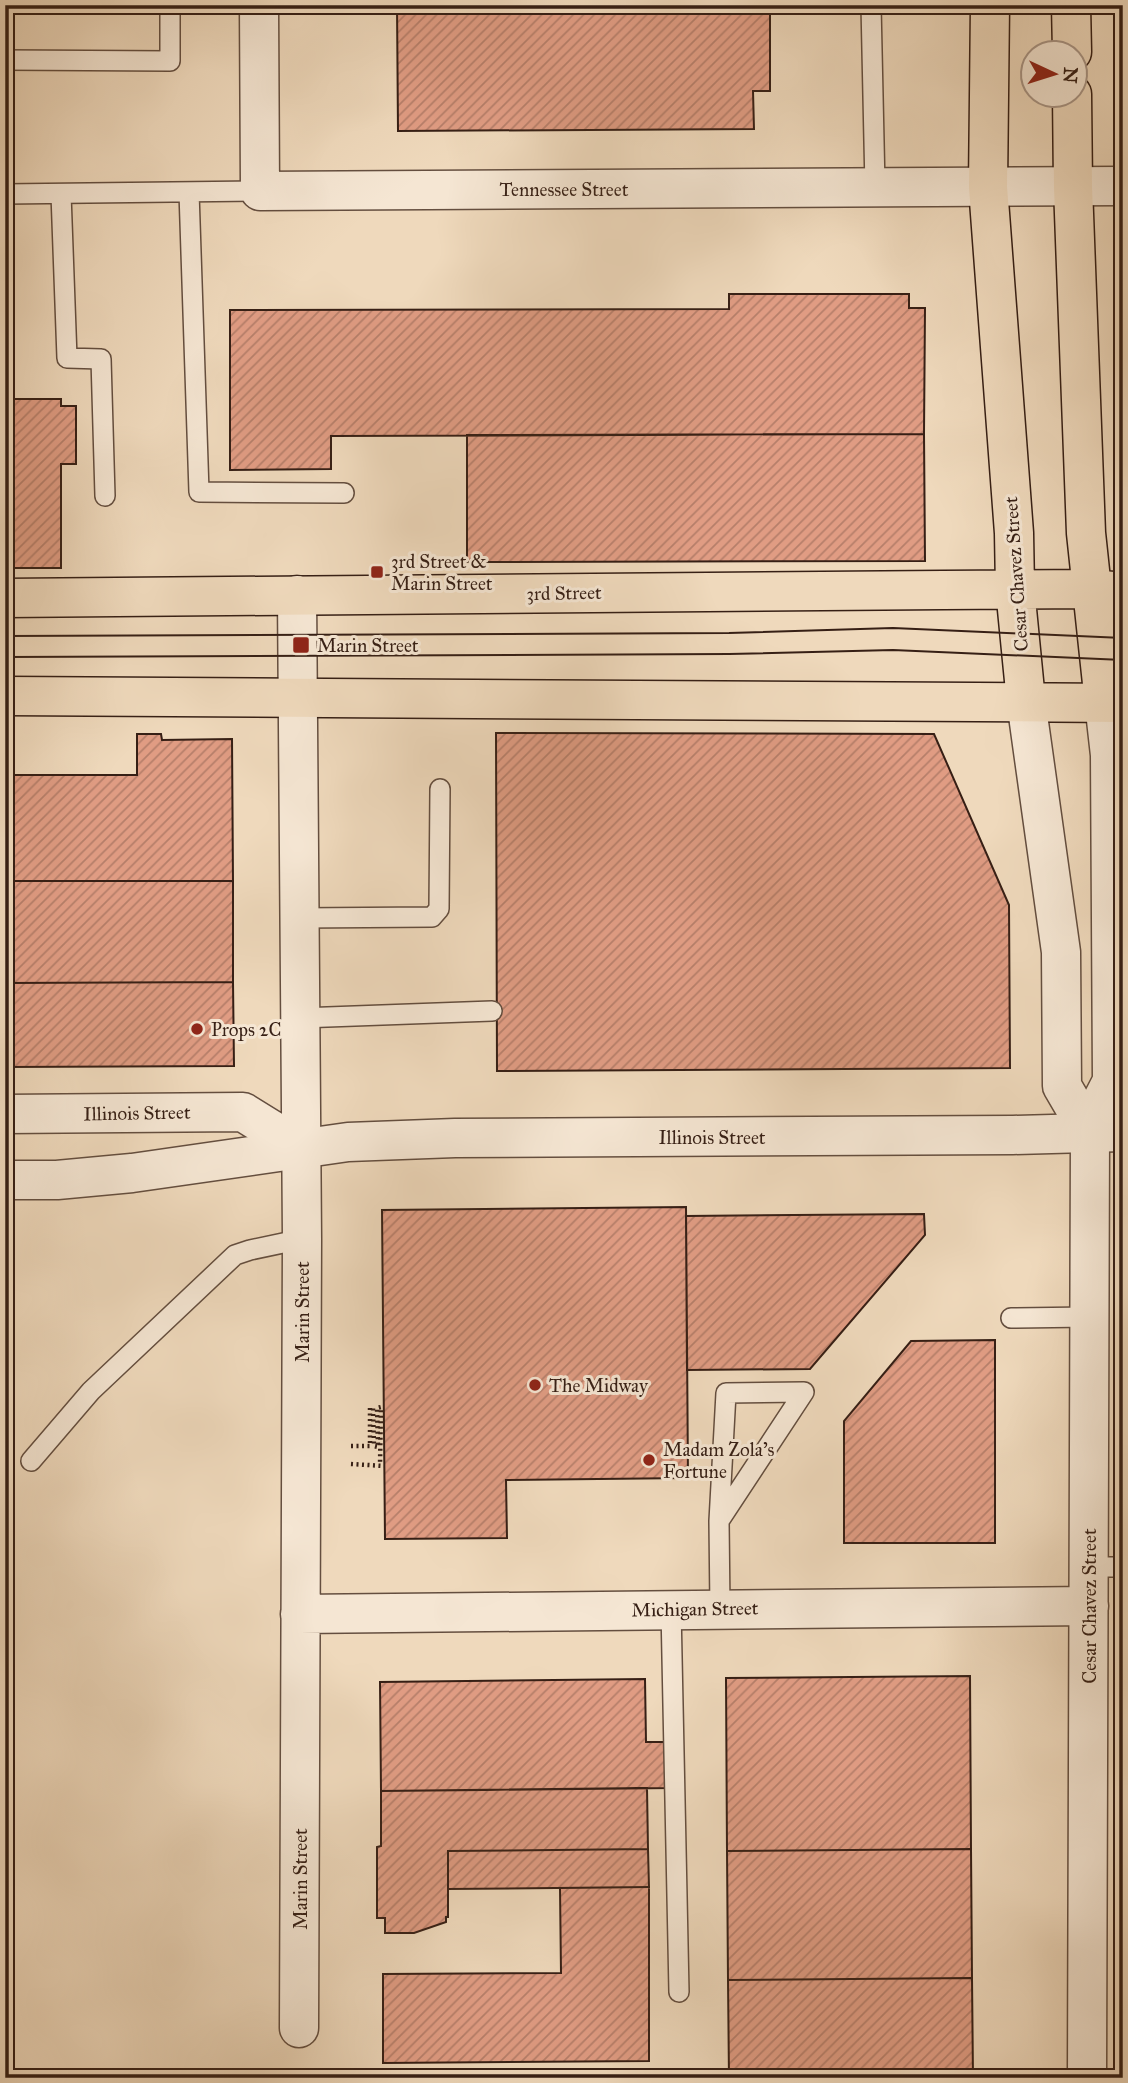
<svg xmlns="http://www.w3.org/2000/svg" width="1128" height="2083" font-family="'IM FELL Great Primer',serif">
<defs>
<pattern id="building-hatch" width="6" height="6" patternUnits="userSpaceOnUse" patternTransform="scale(1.75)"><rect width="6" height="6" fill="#e09c83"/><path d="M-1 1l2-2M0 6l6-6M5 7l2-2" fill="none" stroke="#b67f6a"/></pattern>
</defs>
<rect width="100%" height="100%" fill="#efd9bc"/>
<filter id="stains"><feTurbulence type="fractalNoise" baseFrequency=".00286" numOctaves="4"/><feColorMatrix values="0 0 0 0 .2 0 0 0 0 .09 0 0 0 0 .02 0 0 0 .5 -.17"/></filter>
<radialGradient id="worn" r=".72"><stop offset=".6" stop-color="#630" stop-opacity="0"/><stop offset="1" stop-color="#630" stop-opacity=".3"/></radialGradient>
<path fill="url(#building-hatch)" stroke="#361f15" stroke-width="2" d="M 397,5 L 770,5 L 770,91 L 753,91 L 754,129 L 398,131 Z
M 729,294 L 909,294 L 909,308 L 925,308 L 924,434 L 331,436 L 331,469 L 230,470 L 230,310 L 729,309 Z
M 5,300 L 12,300 L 12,399 L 5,399 Z
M 5,399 L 61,399 L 61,406 L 76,406 L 76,464 L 61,464 L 61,568 L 5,568 Z
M 924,434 L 925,561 L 467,562 L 467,435 Z
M 496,733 L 934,734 L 1009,905 L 1010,1068 L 497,1071 Z
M 137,734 L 161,734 L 162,740 L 232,739 L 233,881 L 5,881 L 5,775 L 137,775 Z
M 5,881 L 233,881 L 233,982 L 5,983 Z
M 233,982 L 234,1066 L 5,1067 L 5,983 Z
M 686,1207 L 688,1478 L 506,1480 L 507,1538 L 385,1539 L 382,1210 Z
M 924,1214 L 925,1235 L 810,1369 L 687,1370 L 686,1216 Z
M 995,1340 L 995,1543 L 844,1543 L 844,1421 L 911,1341 Z
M 970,1676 L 971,1849 L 727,1851 L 726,1678 Z
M 645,1679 L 646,1742 L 672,1742 L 672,1788 L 381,1791 L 380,1682 Z
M 647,1788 L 648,1849 L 448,1851 L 448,1917 L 446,1917 L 446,1922 L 414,1933 L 385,1933 L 385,1918 L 377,1918 L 377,1847 L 381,1846 L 381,1791 Z
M 648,1849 L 649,1887 L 448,1889 L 448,1851 Z
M 971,1849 L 972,1978 L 728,1980 L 727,1851 Z
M 649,1887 L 649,2061 L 383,2063 L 383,1974 L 561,1973 L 560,1888 Z
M 972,1978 L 973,2078 L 729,2078 L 728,1980 Z"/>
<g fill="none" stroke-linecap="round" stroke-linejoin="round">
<g stroke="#644e3f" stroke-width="22">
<path id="service" d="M 871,5 L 875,187
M 5,60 L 170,61 L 170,5
M 189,192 L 199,492 L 344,493
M 5,194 L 260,191
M 61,194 L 67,358 L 101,359 L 105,496
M 300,918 L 432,917 L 439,909 L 440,789
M 300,1018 L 492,1011
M 1011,1318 L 1089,1317
M 31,1461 L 91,1391 L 235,1255 L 250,1250 L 302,1239
M 719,1521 L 726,1393 L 804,1392 L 719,1521 L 720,1608
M 1090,1567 L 1123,1567
M 671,1609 L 679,1992"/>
</g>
<g stroke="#644e3f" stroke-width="41">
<path id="minor" d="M 259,5 L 260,191 L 1123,186
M 297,595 L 302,1239 L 299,2028
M 1026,701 L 1061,952 L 1062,1086 L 1090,1134
M 5,1114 L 243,1112 L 301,1148
M 300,1614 L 1089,1606
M 1087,2078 L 1090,1134 L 1093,1118 L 1112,1081 L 1110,755 L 1104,702"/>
</g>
<g stroke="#644e3f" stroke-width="41">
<path id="tertiary" d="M 5,1180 L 57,1180 L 132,1173 L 348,1142 L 455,1138 L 1013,1135 L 1123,1132"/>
</g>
<g stroke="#361f15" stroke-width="41">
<path id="primary" d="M 990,5 L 988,187 L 1014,533 L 1015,589 L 1026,701
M 1071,5 L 1072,52
M 1072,94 L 1073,187 L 1086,533 L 1104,702
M 5,598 L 943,590 L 1092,589 L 1123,592
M 5,696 L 1123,703"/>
</g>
<path stroke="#361f15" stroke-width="4.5" stroke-dasharray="2 3.5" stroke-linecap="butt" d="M 351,1446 L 370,1446 L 370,1408 L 373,1408 L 374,1446 L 378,1447 L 377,1408 L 381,1407 L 380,1465
M 351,1464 L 384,1466"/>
<use href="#service" stroke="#f5e6d3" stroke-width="19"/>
<use href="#minor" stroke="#f5e6d3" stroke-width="38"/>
<use href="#tertiary" stroke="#f5e6d3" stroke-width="38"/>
<use href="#primary" stroke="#efd9bc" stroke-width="38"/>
<path stroke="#361f15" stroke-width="2" d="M 5,636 L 729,633 L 893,628 L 1123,638
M 5,657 L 729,654 L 893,650 L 1123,660"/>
</g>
<g fill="#8f2418" stroke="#f5e6d3" stroke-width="2.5">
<rect x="370" y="565" width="14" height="14" rx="3.5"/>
<rect x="292" y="636" width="18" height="18" rx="3.5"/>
<circle cx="197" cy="1029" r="7"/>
<circle cx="535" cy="1385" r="7"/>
<circle cx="649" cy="1460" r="7"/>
</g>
<g text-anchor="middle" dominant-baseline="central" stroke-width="6" stroke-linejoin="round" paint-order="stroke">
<g font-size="19" fill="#361f15" stroke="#f5e6d3">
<text x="564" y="189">Tennessee Street</text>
<text transform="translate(1016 574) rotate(-94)">Cesar Chavez Street</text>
<text transform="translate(564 593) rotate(-1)">3rd Street</text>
<text transform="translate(137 1113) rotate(-1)">Illinois Street</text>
<text x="712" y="1137">Illinois Street</text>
<text transform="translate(302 1312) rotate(-90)">Marin Street</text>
<text transform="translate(1089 1606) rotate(-90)">Cesar Chavez Street</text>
<text transform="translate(695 1609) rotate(-1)">Michigan Street</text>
<text transform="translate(300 1879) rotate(-90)">Marin Street</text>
</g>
<g font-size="19" fill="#361f15" stroke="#f5e6d3" text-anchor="start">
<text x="391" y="561">3rd Street &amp;<tspan x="391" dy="22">Marin Street</tspan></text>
<text x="317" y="645">Marin Street</text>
<text x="211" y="1029">Props 2C</text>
<text x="549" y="1385">The Midway</text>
<text x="663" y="1449">Madam Zola's<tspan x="663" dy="22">Fortune</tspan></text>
</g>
</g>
<rect width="1128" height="2083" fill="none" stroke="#efd9bc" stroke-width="28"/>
<rect x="7" y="7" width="1114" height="2069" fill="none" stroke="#361f15" stroke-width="3.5"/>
<rect x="14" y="14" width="1100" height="2055" fill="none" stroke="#361f15" stroke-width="2"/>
<g transform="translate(1054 74) rotate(94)"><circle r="33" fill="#f5e6d3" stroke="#a99687" stroke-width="2"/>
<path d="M0-5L12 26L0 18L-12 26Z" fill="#8f2418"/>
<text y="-10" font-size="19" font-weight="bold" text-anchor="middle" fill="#361f15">N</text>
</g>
<rect width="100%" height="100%" filter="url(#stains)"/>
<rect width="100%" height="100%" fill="url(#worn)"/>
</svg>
